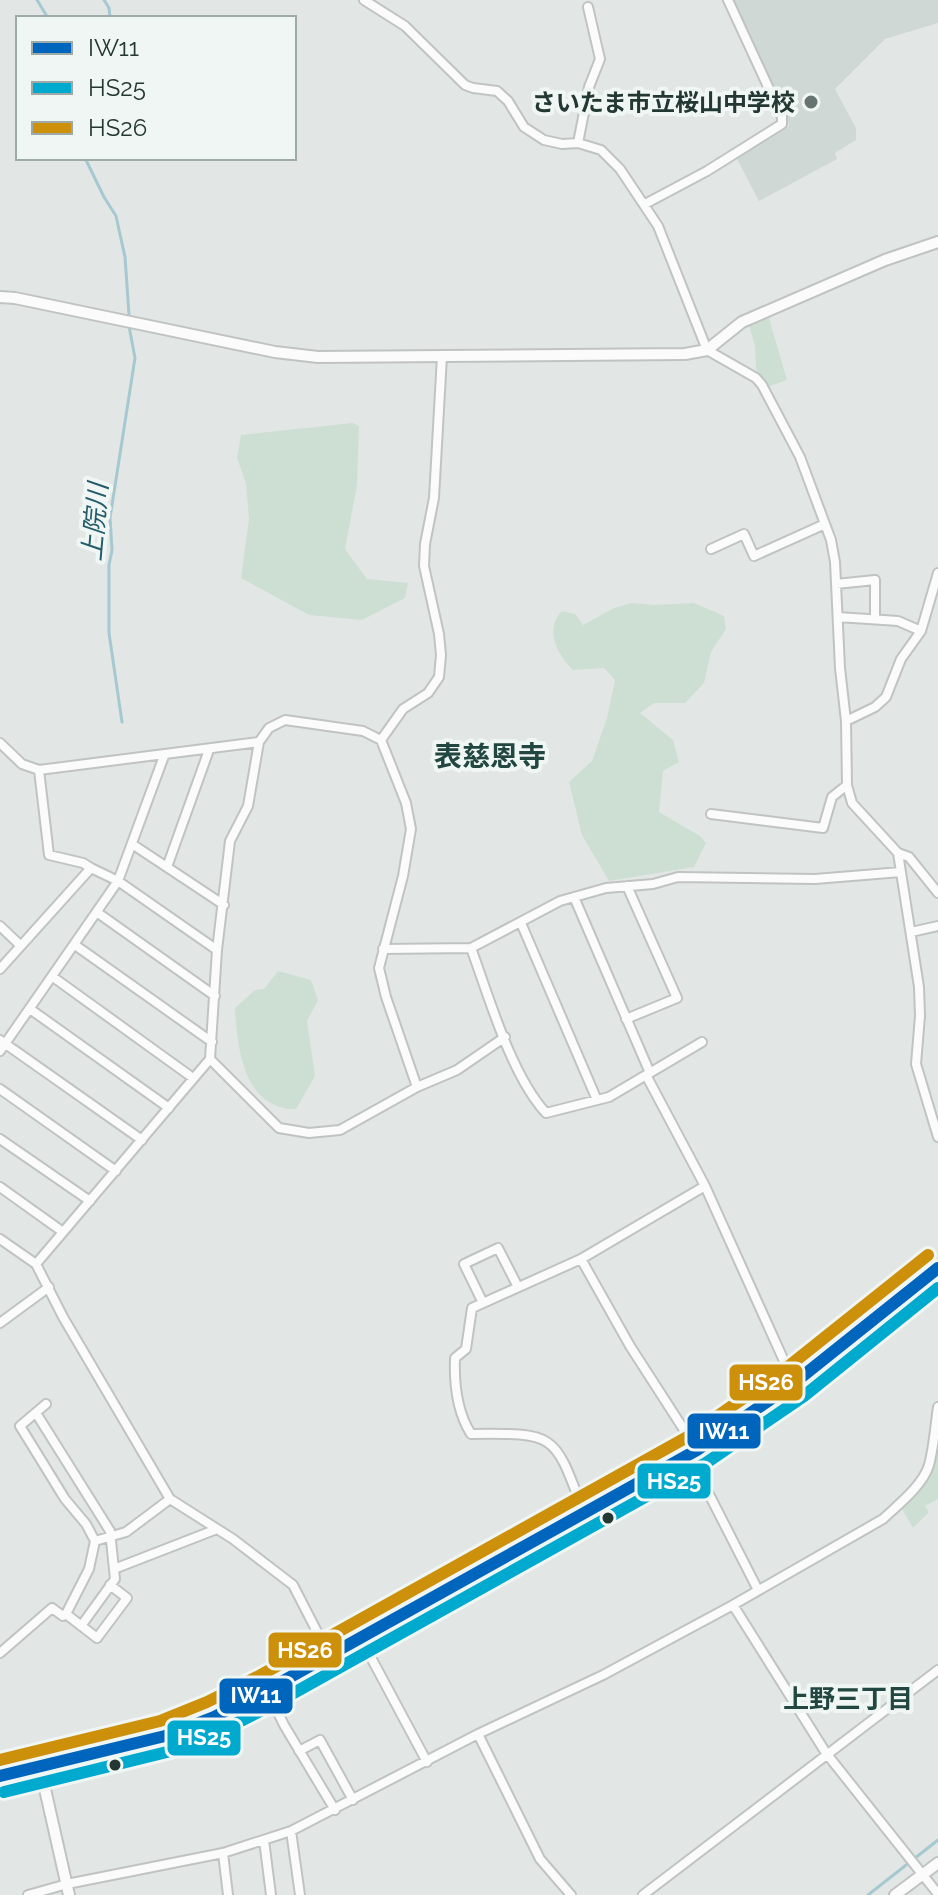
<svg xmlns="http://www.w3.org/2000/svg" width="938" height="1895" font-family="Raleway,'Noto Sans JP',sans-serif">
<rect width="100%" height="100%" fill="#e2e7e5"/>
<path fill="#d0d8d5" d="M 731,0 L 938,0 L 938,23 L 885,39 L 835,89 L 856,128 L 856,140 L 835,153 L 837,159 L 759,201 L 737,159 L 789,126 L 787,114 Z"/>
<path fill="#cddfd3" d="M 768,315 L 787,380 L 767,387 L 756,369 L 755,346 L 749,325 Z
M 353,423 L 359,426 L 357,485 L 345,549 L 367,579 L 408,583 L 405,598 L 362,620 L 309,615 L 241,578 L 249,519 L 246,483 L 237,458 L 241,435 Z
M 632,603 L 654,605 L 694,603 L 724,616 L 726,629 L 711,652 L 704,683 L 685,703 L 654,703 L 640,713 L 673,740 L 679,762 L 663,771 L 659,812 L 700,836 L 706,843 L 694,867 L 609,881 L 582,835 L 569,782 L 592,761 L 607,718 L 615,680 L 604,668 L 573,670 C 557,655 544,629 562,611 L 575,614 L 583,625 L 614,608 Z
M 278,971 L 311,980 L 318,1000 L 307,1021 L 315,1076 L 296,1109 C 244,1110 237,1048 235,1008 L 255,990 L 264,989 Z
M 938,1445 L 938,1499 L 925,1506 L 929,1512 L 913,1528 L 901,1507 L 933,1470 Z"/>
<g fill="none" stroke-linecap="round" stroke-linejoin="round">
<path stroke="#a6c9d1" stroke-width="3" d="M 37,0 L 48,18
M 104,0 L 109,8 L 110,18
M 85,158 L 104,197 L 116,216 L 125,257 L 129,315
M 122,722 L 109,633 L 109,565 L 112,550 L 110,518 L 135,358 L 129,326
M 868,1895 L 938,1840"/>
<g stroke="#bfc4c2" stroke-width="12">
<path id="minor" d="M 364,0 L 405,26 L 465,85 L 473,88 L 497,91 L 508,101 L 524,127 L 544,140 L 562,144 L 578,143 L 601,150 L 620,169 L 658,226 L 707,350 L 756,378 L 762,385 L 800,457 L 831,540 L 835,562 L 840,668 L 846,721 L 847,785 L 852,803 L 898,853 L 909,857 L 938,893
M 578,143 L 589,87 L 600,59 L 588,7
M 645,204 L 707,171 L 782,124 L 782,117 L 728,0
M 711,549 L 744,534 L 754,556 L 825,524
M 836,584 L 875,580 L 875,618
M 838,617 L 898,621 L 921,631
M 846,721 L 875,707 L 886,697 L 901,659 L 921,631 L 938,573
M 381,740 L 403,709 L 428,693 L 439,677 L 441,655 L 439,634 L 424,566 L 425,544 L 434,498 L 442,356
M 0,743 L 22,764 L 39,770 L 259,742
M 39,770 L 49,855 L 83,863 L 91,868
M 711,814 L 823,828 L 832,797 L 847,785
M 132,844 L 224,905
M 898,853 L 919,987 L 920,1016 L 916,1064 L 938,1137
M 167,867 L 209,750
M 574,897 L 650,1073
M 98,913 L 215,996
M 521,923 L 597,1100
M 0,926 L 20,945
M 911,932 L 938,926
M 75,945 L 212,1042
M 471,948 C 489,997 511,1075 546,1113 L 609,1097 L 702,1042
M 383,949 L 471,948 L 560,901 L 606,888 L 653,884 L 678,877 L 815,879 L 901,872
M 0,969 L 91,868 L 118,881 L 217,950
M 53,977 L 193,1078
M 30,1009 L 169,1108
M 626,1019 L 677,998 L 627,886
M 0,1040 L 142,1140
M 0,1051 L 118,881 L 164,756
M 210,1059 L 279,1128 L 309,1133 L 340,1130 L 417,1087 L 457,1070 L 505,1037
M 646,1075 L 705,1186 L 794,1383
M 0,1089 L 116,1171
M 0,1139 L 90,1201
M 0,1187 L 63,1232
M 0,1239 L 36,1264 L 63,1317 L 170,1499 L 233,1539 L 293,1585 L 329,1655
M 581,1259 L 630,1346 L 697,1450
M 36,1264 L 210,1059 L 217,950 L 230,841 L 248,806 L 259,742 L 269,728 L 285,720 L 363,731 L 381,740 L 406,803 L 411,829 L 403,876 L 379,968 L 386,997 L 417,1087
M 483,1303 L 464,1264 L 498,1248 L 518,1287
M 0,1323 L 49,1287
M 36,1413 L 110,1531 L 115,1579 L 81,1626
M 689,1455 L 758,1590
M 584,1513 C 554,1433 557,1433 471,1434 C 457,1412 454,1384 455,1358 L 466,1349 L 472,1308 L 581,1259 L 705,1186
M 95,1541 L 126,1532 L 170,1499
M 114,1569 L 217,1529
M 733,1605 L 826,1753 L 938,1894
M 66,1614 L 97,1638 L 127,1598 L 110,1585
M 360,1637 L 427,1762
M 0,1653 L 52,1608 L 63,1616 L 66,1614 L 89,1569 L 95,1541 L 86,1524 L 65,1499 L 20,1426 L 46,1404
M 267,1690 L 284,1725 L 335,1810
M 478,1734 L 540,1859 L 571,1895
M 299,1751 L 320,1740 L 353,1800
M 291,1831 L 300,1895
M 264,1840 L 271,1895
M 223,1853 L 228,1895
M 28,1895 L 67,1884 L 223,1853 L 291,1831 L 478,1734 L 603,1675 L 733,1605 L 883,1519 C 899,1504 923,1485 929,1465 C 934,1447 935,1426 938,1407
M 643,1895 L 938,1670"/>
</g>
<g stroke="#bfc4c2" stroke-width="14">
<path id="tertiary" d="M 0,297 L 15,298 L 275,352 L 318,357 L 685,354 L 707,350 L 742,322 L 885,260 L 938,242
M 40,1767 L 69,1895
M 895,1895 L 938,1863"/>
</g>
<g stroke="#bcc3c1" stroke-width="18">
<path id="primary" d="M 0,1776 L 165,1736 L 214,1717 L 267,1690 L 464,1578 L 697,1450 L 794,1383 L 938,1268"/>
</g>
<use href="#minor" stroke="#fbfbfb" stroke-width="8"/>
<use href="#tertiary" stroke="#fbfbfb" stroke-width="10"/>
<use href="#primary" stroke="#ced3d2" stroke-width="14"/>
<g stroke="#f0f6f3" stroke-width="18">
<path id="bus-1" d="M 0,1776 L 165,1736 L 214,1717 L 267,1690 L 697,1450 L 794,1383 L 938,1268"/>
</g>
<g stroke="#f0f6f3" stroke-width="18">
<path id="bus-2" d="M 4,1792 L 171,1751 L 221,1731 L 274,1704 L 706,1463 L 804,1396 L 938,1288"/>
</g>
<g stroke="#f0f6f3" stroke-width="18">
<path id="bus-3" d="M 0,1760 L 160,1721 L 207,1702 L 259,1676 L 689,1436 L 784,1370 L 928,1255"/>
</g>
<use href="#bus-1" stroke="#0065bd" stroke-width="12"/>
<use href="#bus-2" stroke="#00a9ce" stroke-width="12"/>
<use href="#bus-3" stroke="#cd900a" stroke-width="12"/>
</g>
<circle fill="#667571" stroke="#f0f6f3" stroke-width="3" cx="811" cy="102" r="8"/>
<g fill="#233733" stroke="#f0f6f3" stroke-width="3">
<circle cx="608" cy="1518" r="7"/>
<circle cx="115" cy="1765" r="7"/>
</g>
<g text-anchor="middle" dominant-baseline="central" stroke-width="8" stroke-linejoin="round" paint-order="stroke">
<g font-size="24" font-weight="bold" fill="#233733" stroke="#f0f6f3" text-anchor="end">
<text x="795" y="102">さいたま市立桜山中学校</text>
</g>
<g font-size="26" font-style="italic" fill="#245c6c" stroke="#f0f6f3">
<text transform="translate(95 522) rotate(-85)">上院川</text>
</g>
<g font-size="26" font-weight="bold" fill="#214740" stroke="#f0f6f3">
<text x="848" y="1699">上野三丁目</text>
</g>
<g font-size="28" font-weight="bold" fill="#214740" stroke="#f0f6f3">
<text x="490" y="756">表慈恩寺</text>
</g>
</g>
<g stroke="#f0f6f3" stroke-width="3">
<rect x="728" y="1363" width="76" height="39" rx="8" fill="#cd900a"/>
<rect x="686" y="1412" width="76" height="38" rx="8" fill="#0065bd"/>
<rect x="636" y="1462" width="76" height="38" rx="8" fill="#00a9ce"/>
<rect x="267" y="1631" width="76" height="38" rx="8" fill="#cd900a"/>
<rect x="218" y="1677" width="76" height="38" rx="8" fill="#0065bd"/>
<rect x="166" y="1719" width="76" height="38" rx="8" fill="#00a9ce"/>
</g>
<g font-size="22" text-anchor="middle" font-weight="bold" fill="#fff">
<text x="766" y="1390">HS26</text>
<text x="724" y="1439">IW11</text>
<text x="674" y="1489">HS25</text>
<text x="305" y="1658">HS26</text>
<text x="256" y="1703">IW11</text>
<text x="204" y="1745">HS25</text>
</g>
<rect x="16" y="16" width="280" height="144" fill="#f0f6f3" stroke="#9eaaa6" stroke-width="2"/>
<rect x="32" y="42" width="40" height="12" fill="#0065bd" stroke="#9eaaa6" stroke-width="2"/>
<text x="88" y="56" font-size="24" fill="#233733">IW11</text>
<rect x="32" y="82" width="40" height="12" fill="#00a9ce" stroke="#9eaaa6" stroke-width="2"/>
<text x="88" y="96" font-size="24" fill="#233733">HS25</text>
<rect x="32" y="122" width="40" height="12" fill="#cd900a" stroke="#9eaaa6" stroke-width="2"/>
<text x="88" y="136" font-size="24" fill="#233733">HS26</text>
</svg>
